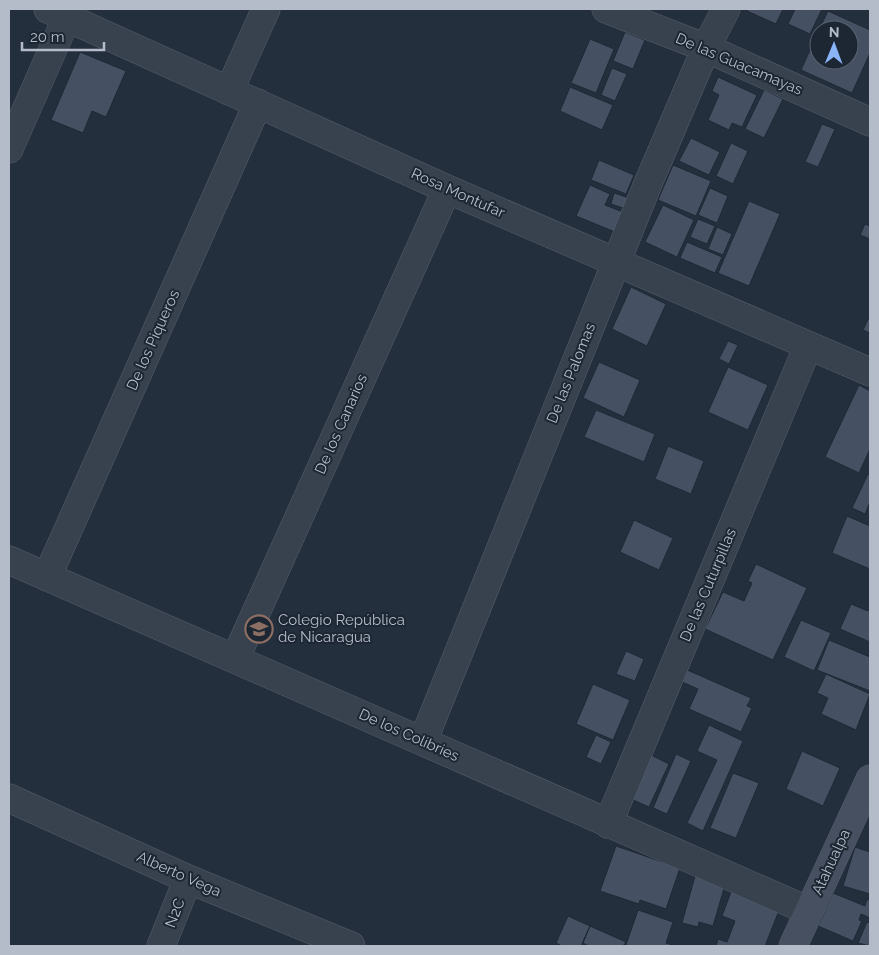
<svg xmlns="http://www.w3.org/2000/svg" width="879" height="955" font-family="Raleway,sans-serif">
<rect width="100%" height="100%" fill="#242f3e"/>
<path fill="#455162" stroke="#1f2835" d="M 749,9 L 783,9 L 776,24 L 747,11 Z
M 795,9 L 822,9 L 810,34 L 788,24 Z
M 828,11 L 870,30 L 870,53 L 852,93 L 801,70 L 819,30 L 819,60 L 849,60 L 849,30 L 819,30 Z
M 625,32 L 645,40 L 633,69 L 613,61 Z
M 590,39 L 614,49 L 596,93 L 571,83 Z
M 80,52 L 126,71 L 106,117 L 92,111 L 83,133 L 51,120 Z
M 612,68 L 627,74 L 615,101 L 601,95 Z
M 718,77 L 757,95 L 742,127 L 732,123 L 729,130 L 708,120 L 719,95 L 712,91 Z
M 570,87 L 613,105 L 602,130 L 560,111 Z
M 764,90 L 783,99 L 764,138 L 745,129 Z
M 822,124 L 835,129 L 818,167 L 805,162 Z
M 691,138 L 720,152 L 709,175 L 679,161 Z
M 731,143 L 748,151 L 733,184 L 716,176 Z
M 599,160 L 634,175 L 626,194 L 591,180 Z
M 673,165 L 711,181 L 696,216 L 658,200 Z
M 590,185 L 610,194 L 605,205 L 628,214 L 620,234 L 576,216 Z
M 710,188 L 728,196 L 717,223 L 698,215 Z
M 614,193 L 629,198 L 626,209 L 611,204 Z
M 749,201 L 780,214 L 749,286 L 718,273 Z
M 663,205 L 694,220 L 677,257 L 645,242 Z
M 698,219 L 715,226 L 707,244 L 690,237 Z
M 865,224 L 870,226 L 870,239 L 860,235 Z
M 717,227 L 732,234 L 723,255 L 708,249 Z
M 687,242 L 722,257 L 715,273 L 680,258 Z
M 631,287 L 666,304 L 647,346 L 612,329 Z
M 870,315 L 870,333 L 863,330 Z
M 728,341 L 738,345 L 729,364 L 719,359 Z
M 599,362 L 640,380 L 624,417 L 583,398 Z
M 728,367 L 768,385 L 748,430 L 708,412 Z
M 859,385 L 870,391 L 870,449 L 859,473 L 825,457 Z
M 596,410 L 655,434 L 644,462 L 584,437 Z
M 668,446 L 704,461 L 691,494 L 655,479 Z
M 868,474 L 870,475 L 870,502 L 865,514 L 852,508 Z
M 847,516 L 870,526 L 870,569 L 832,553 Z
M 634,520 L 673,538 L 659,570 L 620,552 Z
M 756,564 L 807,588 L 773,660 L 705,629 L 723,592 L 744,601 L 752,583 L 748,581 Z
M 851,604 L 868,611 L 870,607 L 870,642 L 840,629 Z
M 801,620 L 831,633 L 814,671 L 784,657 Z
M 829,640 L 870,657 L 870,691 L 817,670 Z
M 626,651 L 644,659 L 635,681 L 616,674 Z
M 685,669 L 751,698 L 747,706 L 752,708 L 741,732 L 689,709 L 698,689 L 680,681 Z
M 826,674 L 870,694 L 856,730 L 821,714 L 828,698 L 817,693 Z
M 593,684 L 630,700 L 613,740 L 576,724 Z
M 709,725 L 743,741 L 703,831 L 687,823 L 717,760 L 697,751 Z
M 596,735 L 611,742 L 601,764 L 586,757 Z
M 802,751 L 840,768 L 823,806 L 786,789 Z
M 676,754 L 691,761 L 667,814 L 653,808 Z
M 651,755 L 669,764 L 649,807 L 631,799 Z
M 733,773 L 759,783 L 736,838 L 710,828 Z
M 616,846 L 680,868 L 666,909 L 640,900 L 639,904 L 600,891 Z
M 855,847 L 870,852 L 870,894 L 843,886 Z
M 695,876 L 725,885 L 713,926 L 699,922 L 698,927 L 682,923 Z
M 734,884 L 782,903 L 765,946 L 716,946 L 718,939 L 727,942 L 735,921 L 722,916 Z
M 833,893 L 865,906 L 867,899 L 870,901 L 870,918 L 861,914 L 859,920 L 862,921 L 853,941 L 818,926 Z
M 638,910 L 673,922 L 666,943 L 672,945 L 671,946 L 631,946 L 626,945 Z
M 568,916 L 590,926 L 581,946 L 562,946 L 556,943 Z
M 867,922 L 870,923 L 870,946 L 858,943 Z
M 590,926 L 626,942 L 623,946 L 589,946 L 583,943 Z"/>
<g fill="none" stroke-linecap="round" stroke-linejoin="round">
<g stroke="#565f6c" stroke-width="29">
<path id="street" d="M 48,9 L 447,189 L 870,372
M 606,9 L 706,48 L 870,122
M 229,91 L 266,9
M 9,149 L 67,17
M 9,560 L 809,911
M 47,577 L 258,103
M 235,659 L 447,189
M 423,741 L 647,186 L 706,48 L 726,9
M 9,798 L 188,879 L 351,946
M 608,824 L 808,346
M 161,946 L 188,879"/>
</g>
<g stroke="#565f6c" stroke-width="29">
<path id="secondary" d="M 793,946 L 870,779"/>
</g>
<use href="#street" stroke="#38414e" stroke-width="28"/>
<use href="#secondary" stroke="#465061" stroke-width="28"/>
</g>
<defs>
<g id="school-ring" transform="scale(1.4375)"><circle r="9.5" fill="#1d2633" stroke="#8d6e63" stroke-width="1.5"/><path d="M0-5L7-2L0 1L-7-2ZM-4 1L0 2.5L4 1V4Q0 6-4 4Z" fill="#8d6e63"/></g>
</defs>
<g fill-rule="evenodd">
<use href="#school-ring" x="259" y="629"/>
</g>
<g text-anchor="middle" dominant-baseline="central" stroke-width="4" stroke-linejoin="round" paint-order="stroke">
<g font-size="15" fill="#b4bcc9" stroke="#1d2633">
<text transform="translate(739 64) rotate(23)">De las Guacamayas</text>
<text transform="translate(458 193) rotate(24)">Rosa Montufar</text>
<text transform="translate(153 340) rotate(-66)">De los Piqueros</text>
<text transform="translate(571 373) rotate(-68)">De las Palomas</text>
<text transform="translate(341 424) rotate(-66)">De los Canarios</text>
<text transform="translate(708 585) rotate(-67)">De las Cuturpillas</text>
<text transform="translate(409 735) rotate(24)">De los Colibries</text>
<text transform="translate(831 862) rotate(-65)">Atahualpa</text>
<text transform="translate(179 874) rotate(24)">Alberto Vega</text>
<text transform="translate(175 913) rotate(-69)">N2C</text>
</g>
<g font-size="15" fill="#b4bcc9" stroke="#1d2633" text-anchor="start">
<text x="278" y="620">Colegio República<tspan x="278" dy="17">de Nicaragua</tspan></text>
</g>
</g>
<rect width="879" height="955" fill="none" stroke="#b4bcc9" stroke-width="20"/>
<g transform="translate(834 45) rotate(1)"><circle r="24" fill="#1d2633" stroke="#59626f"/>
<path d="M0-4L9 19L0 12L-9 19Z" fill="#8ab4f8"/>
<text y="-8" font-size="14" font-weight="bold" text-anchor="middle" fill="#b4bcc9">N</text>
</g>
<path d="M22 42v8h82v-8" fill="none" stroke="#b4bcc9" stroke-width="2.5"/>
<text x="30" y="42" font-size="15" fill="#b4bcc9" stroke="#1d2633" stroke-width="4" paint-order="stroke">20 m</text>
</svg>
